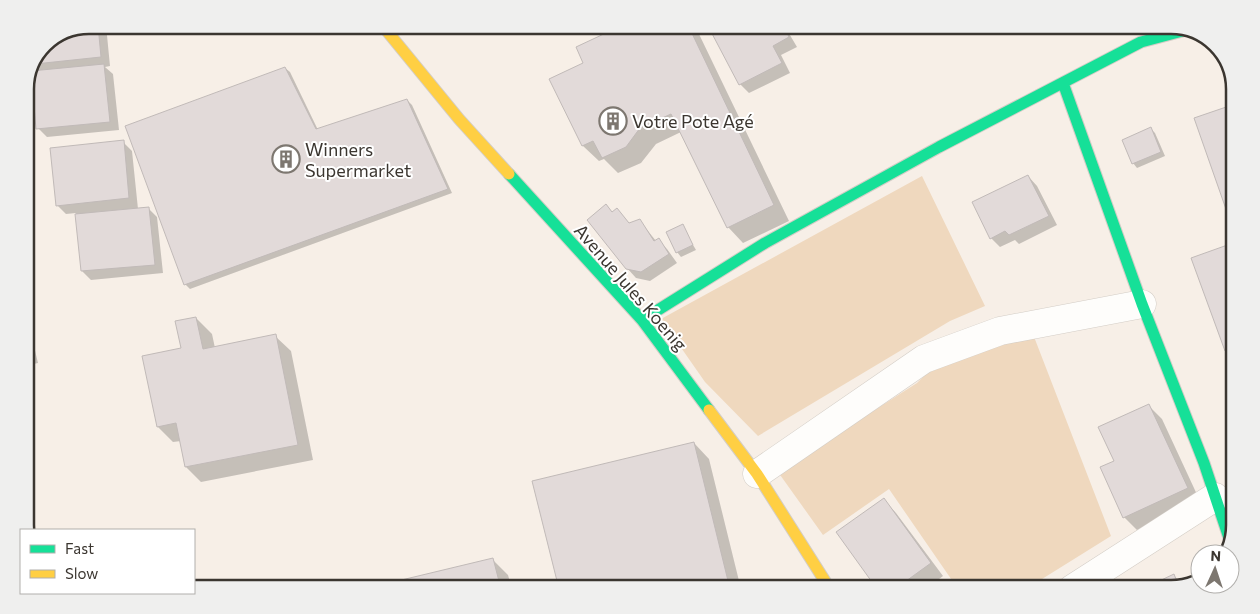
<svg xmlns="http://www.w3.org/2000/svg" width="1260" height="614" font-family="Commissioner,sans-serif">
<rect width="100%" height="100%" fill="#f7efe7"/>
<path fill="#efd8be" d="M 922,176 L 985,306 L 950,321 L 758,436 L 705,382 L 661,319 Z
M 1031,329 L 1111,536 L 1026,589 L 958,589 L 889,489 L 823,535 L 778,472 L 917,383 L 939,361 Z"/>
<path fill="#0003" d="M 88,25 L 106,25 L 110,66 L 105,67 L 113,74 L 119,130 L 47,137 L 38,128 L 36,71 L 33,68 L 44,43 Z
M 626,25 L 691,25 L 698,32 L 789,221 L 743,243 L 728,227 L 681,132 L 656,144 L 641,163 L 618,173 L 604,159 L 599,161 L 583,146 L 551,79 L 585,63 Z
M 713,25 L 784,25 L 797,47 L 781,55 L 790,73 L 749,93 L 740,84 Z
M 285,68 L 290,72 L 318,130 L 407,100 L 412,105 L 452,193 L 190,289 L 185,284 Z
M 1235,105 L 1233,216 L 1228,211 Z
M 1151,129 L 1155,133 L 1165,156 L 1137,168 L 1133,163 Z
M 123,142 L 132,151 L 138,209 L 148,208 L 157,217 L 163,273 L 91,280 L 82,271 L 76,213 L 66,214 L 57,205 Z
M 1028,176 L 1037,186 L 1057,225 L 1019,244 L 1015,240 L 1000,247 L 991,238 Z
M 606,205 L 613,213 L 617,210 L 630,224 L 640,221 L 656,241 L 658,240 L 667,249 L 677,263 L 650,281 L 636,278 L 627,268 Z
M 682,226 L 696,250 L 681,257 L 677,252 Z
M 1233,244 L 1231,356 L 1226,350 Z
M 25,309 L 38,363 L 25,366 Z
M 196,318 L 212,334 L 215,348 L 275,336 L 291,351 L 313,460 L 201,482 L 186,467 L 181,441 L 173,442 L 158,427 L 182,349 Z
M 1149,406 L 1162,419 L 1200,501 L 1137,530 L 1124,517 L 1116,462 Z
M 694,443 L 709,459 L 741,589 L 560,589 Z
M 884,500 L 896,513 L 943,576 L 926,589 L 879,589 Z
M 493,560 L 508,575 L 512,589 L 369,589 Z
M 1174,576 L 1184,585 L 1172,589 L 1159,589 L 1157,583 Z"/>
<path fill="#e2dad9" stroke="#c1bab8" d="M 88,25 L 98,25 L 101,57 L 35,64 L 44,43 Z
M 623,25 L 688,25 L 774,205 L 727,228 L 671,114 L 640,128 L 626,147 L 602,158 L 593,141 L 582,146 L 549,79 L 583,63 L 576,47 Z
M 711,25 L 783,25 L 789,37 L 773,46 L 782,63 L 739,85 L 708,26 Z
M 104,64 L 110,122 L 36,129 L 31,71 Z
M 285,67 L 316,129 L 407,99 L 448,189 L 184,285 L 125,126 Z
M 1235,104 L 1233,210 L 1227,212 L 1194,118 Z
M 1151,127 L 1161,152 L 1132,164 L 1122,140 Z
M 124,140 L 129,198 L 56,206 L 50,148 Z
M 1028,175 L 1049,216 L 1009,235 L 1005,231 L 990,239 L 972,202 Z
M 606,204 L 612,212 L 617,208 L 629,223 L 640,219 L 654,241 L 659,238 L 669,254 L 641,272 L 626,269 L 587,220 Z
M 149,207 L 155,265 L 81,271 L 75,214 Z
M 683,224 L 693,245 L 676,253 L 666,232 Z
M 1233,243 L 1231,349 L 1225,351 L 1191,258 Z
M 196,317 L 203,349 L 276,334 L 298,445 L 185,467 L 176,423 L 157,427 L 142,356 L 181,348 L 175,321 Z
M 25,334 L 30,354 L 25,355 Z
M 1149,404 L 1188,488 L 1123,518 L 1100,467 L 1114,461 L 1098,427 Z
M 694,442 L 730,589 L 559,589 L 532,481 Z
M 884,498 L 931,563 L 895,589 L 877,589 L 836,532 Z
M 493,558 L 501,589 L 364,589 Z
M 1174,574 L 1179,587 L 1158,589 L 1155,583 Z"/>
<g fill="none" stroke-linecap="round" stroke-linejoin="round">
<g stroke="#d3cdc6" stroke-width="29">
<path id="street" d="M 757,474 L 924,359 L 1000,331 L 1142,304
M 1072,589 L 1215,497"/>
</g>
<g stroke="#d3cdc6" stroke-width="13">
<path id="fast" d="M 1063,83 L 1142,304 L 1204,463 L 1229,538
M 509,174 L 642,320 L 709,410
M 642,320 L 765,243 L 939,147 L 1141,42 L 1190,29"/>
</g>
<g stroke="#d3cdc6" stroke-width="13">
<path id="slow" d="M 382,25 L 459,119 L 509,174
M 709,410 L 757,474 L 830,589"/>
</g>
<use href="#street" stroke="#fefdfb" stroke-width="28"/>
<use href="#fast" stroke="#16e098" stroke-width="11"/>
<use href="#slow" stroke="#ffcf43" stroke-width="11"/>
</g>
<defs>
<g id="building-ring" transform="scale(1.4375)"><circle r="9.5" fill="#fff" stroke="#7d7770" stroke-width="1.5"/><path d="M-4-6H4V6H1V3H-1V6H-4ZM-2.5-4.3h1.7v1.8h-1.7ZM.8-4.3h1.7v1.8H.8ZM-2.5-1h1.7V.8h-1.7ZM.8-1h1.7V.8H.8Z" fill="#7d7770"/></g>
</defs>
<g fill-rule="evenodd">
<use href="#building-ring" x="613" y="121"/>
<use href="#building-ring" x="286" y="159"/>
</g>
<g text-anchor="middle" dominant-baseline="central" stroke-width="4" stroke-linejoin="round" paint-order="stroke">
<g font-size="18" fill="#3b3630" stroke="#fff" text-anchor="start">
<text x="632" y="121">Votre Pote Agé</text>
<text x="305" y="149">Winners<tspan x="305" dy="21">Supermarket</tspan></text>
</g>
<g font-size="18" fill="#3b3630" stroke="#fff">
<text transform="translate(631 287) rotate(49)">Avenue Jules Koenig</text>
</g>
</g>
<path d="M0 0H1260V614H0ZM89 34H1171A55 55 0 0 1 1226 89V525A55 55 0 0 1 1171 580H89A55 55 0 0 1 34 525V89A55 55 0 0 1 89 34Z" fill="#efefee" fill-rule="evenodd"/>
<path fill="none" stroke="#3b3630" stroke-width="2.5" d="M89 34H1171A55 55 0 0 1 1226 89V525A55 55 0 0 1 1171 580H89A55 55 0 0 1 34 525V89A55 55 0 0 1 89 34Z"/>
<rect x="20" y="529" width="175" height="65" fill="#ffffff" stroke="#b1afac"/>
<rect x="30" y="545" width="25" height="8" fill="#16e098" stroke="#b1afac"/>
<text x="65" y="554" font-size="15" fill="#3b3630">Fast</text>
<rect x="30" y="570" width="25" height="8" fill="#ffcf43" stroke="#b1afac"/>
<text x="65" y="579" font-size="15" fill="#3b3630">Slow</text>
<g transform="translate(1215 569) rotate(3)"><circle r="24" fill="#ffffff" stroke="#b1afac"/>
<path d="M0-4L9 19L0 12L-9 19Z" fill="#7d7770"/>
<text y="-8" font-size="14" font-weight="bold" text-anchor="middle" fill="#3b3630">N</text>
</g>
</svg>
